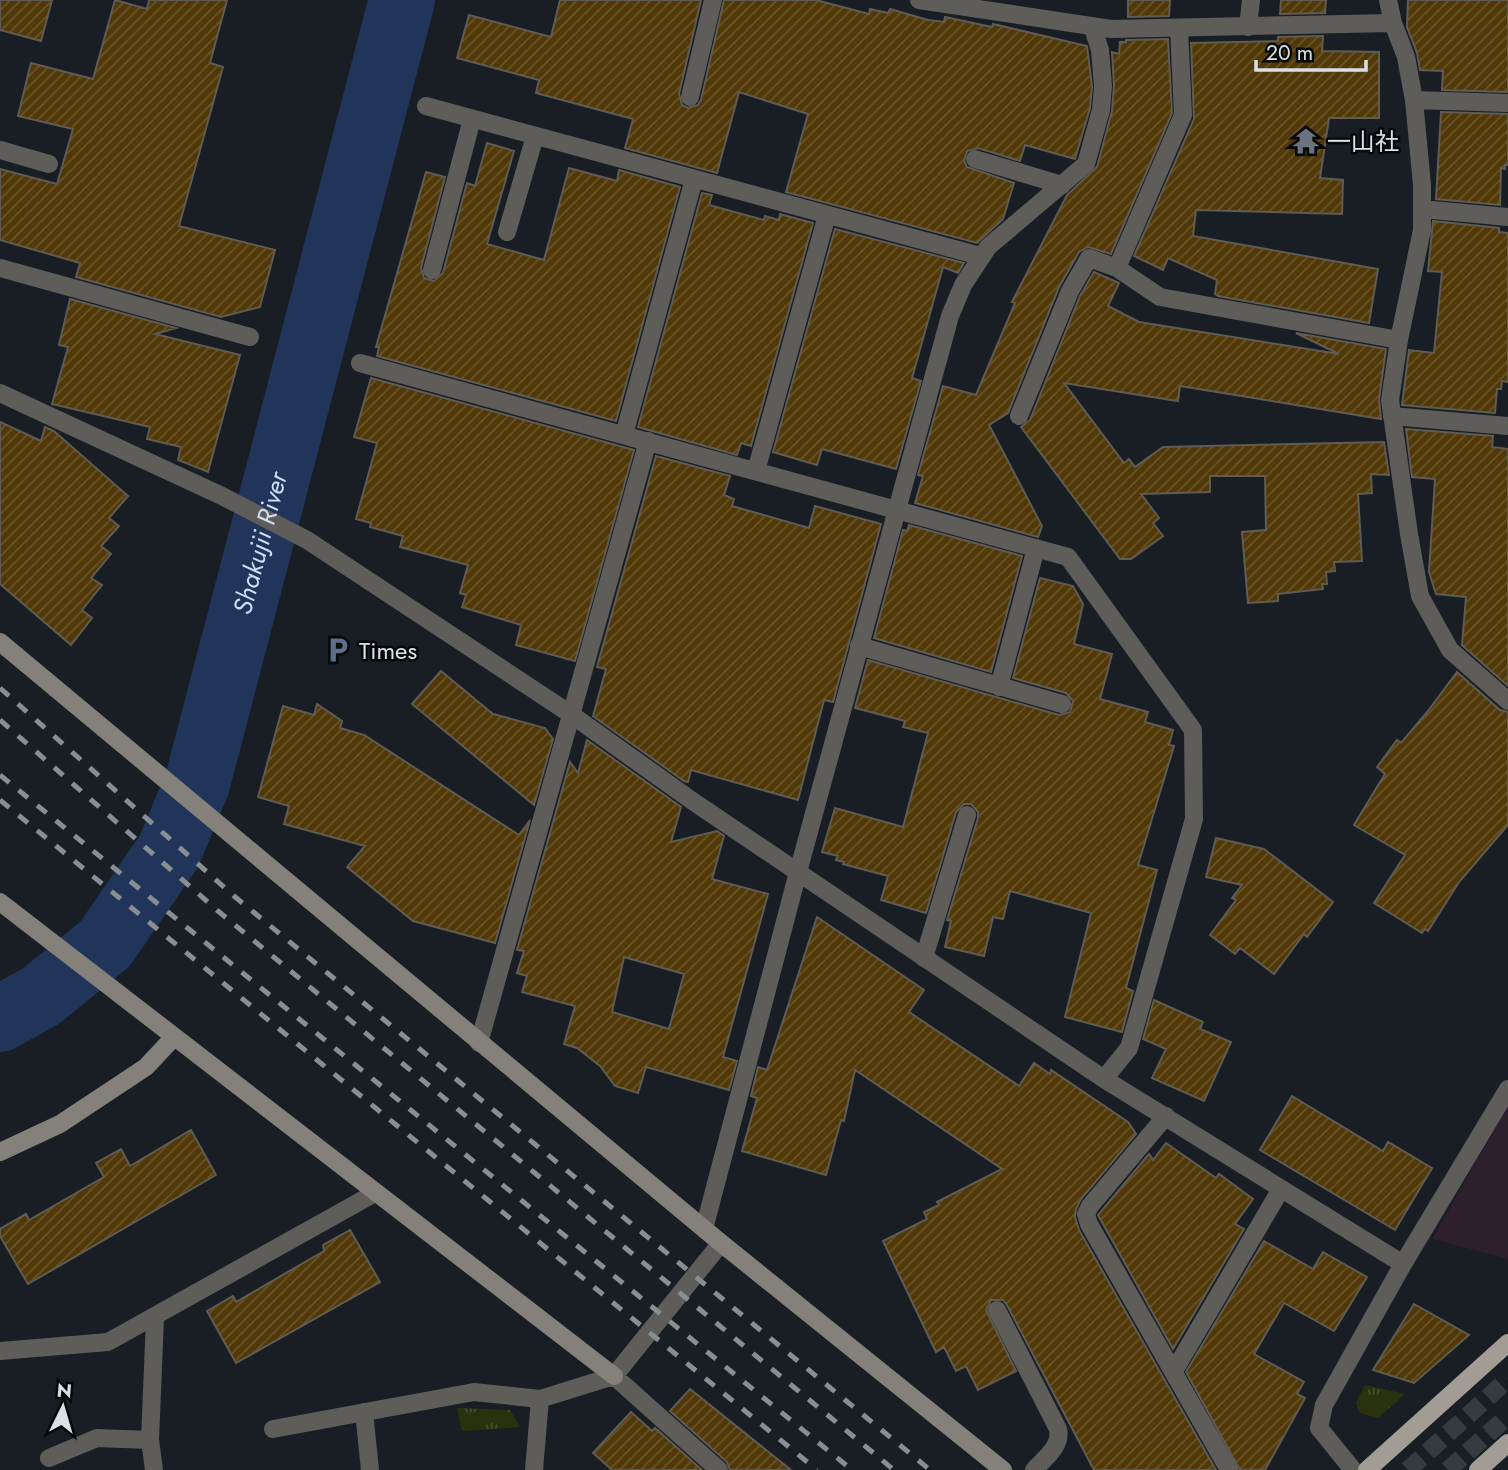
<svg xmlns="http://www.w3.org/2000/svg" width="1508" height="1470" font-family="Jost,'Noto Sans JP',sans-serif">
<defs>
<pattern id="grass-tufts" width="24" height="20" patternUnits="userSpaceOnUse" patternTransform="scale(1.75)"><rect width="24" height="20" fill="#2a320d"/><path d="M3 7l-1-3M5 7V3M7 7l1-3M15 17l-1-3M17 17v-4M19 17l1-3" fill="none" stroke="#484f30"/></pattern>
<pattern id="building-hatch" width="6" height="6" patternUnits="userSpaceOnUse" patternTransform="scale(1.75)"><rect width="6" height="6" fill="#513807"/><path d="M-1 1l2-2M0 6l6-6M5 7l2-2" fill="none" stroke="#69542b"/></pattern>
</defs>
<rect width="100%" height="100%" fill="#181e24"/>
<path fill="#2d1f2c" d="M 1508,1107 L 1508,1259 L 1432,1239 L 1480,1155 Z"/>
<path fill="url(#grass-tufts)" d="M 1365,1385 L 1405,1394 L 1378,1418 L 1360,1413 L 1356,1403 Z
M 457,1408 L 510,1410 L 520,1427 L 462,1431 Z"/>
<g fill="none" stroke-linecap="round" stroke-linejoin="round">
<path stroke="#213459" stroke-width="66" id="s1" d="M 0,1019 L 41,996 L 105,944 L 169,851 L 197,784 L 402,0"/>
</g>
<path fill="url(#building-hatch)" stroke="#605b53" stroke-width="2" fill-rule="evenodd" d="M 0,0 L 52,0 L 41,41 L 0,30 Z
M 115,0 L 147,9 L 149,0 L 227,0 L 210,63 L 223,67 L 179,226 L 275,250 L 260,307 L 221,317 L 76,277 L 80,263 L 0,240 L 0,169 L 57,184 L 73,129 L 18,116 L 31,63 L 93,79 Z
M 560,0 L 701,0 L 679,94 L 682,105 L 688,108 L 698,105 L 701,100 L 724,0 L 816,0 L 869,14 L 870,9 L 888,13 L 890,9 L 928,20 L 944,22 L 945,17 L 992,27 L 993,24 L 1087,46 L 1092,86 L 1090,108 L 1075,159 L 1025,145 L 1020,161 L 978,148 L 967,151 L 964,161 L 967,167 L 1014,183 L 1003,219 L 977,243 L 786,192 L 808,114 L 739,92 L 717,173 L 625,148 L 633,119 L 536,93 L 539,80 L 457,58 L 469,15 L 551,37 Z
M 1128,0 L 1170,0 L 1169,16 L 1128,17 Z
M 1281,0 L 1326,0 L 1325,13 L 1280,14 Z
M 1408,0 L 1508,0 L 1508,92 L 1442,90 L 1443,71 L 1420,70 L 1417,53 L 1407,27 Z
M 1323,36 L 1322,51 L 1379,52 L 1379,118 L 1329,118 L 1320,178 L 1343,180 L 1342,214 L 1196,210 L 1193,236 L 1378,269 L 1369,323 L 1218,296 L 1215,294 L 1217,280 L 1168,258 L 1163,270 L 1134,256 L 1194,119 L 1191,43 L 1278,41 L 1278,37 Z
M 1168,39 L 1172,113 L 1111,254 L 1088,247 L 1079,252 L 1059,287 L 1008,413 L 989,425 L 1042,526 L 1038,537 L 915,503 L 923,476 L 918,475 L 943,386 L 976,395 L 1015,303 L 1012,302 L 1067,195 L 1097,167 L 1112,111 L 1114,85 L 1112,52 L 1119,54 L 1120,42 L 1126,42 L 1126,40 Z
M 1441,112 L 1508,114 L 1508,165 L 1505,165 L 1505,169 L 1501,168 L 1500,205 L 1436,199 Z
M 487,143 L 514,151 L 487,244 L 544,260 L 569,168 L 617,181 L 619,170 L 680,187 L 616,421 L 377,356 L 379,347 L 376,347 L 426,172 L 445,177 L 421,268 L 424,278 L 434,281 L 443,273 L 467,183 L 475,186 Z
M 702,193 L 712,195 L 709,205 L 764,220 L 765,216 L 779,220 L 780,214 L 813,223 L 751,446 L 741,443 L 737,455 L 638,427 Z
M 1433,221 L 1499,228 L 1499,232 L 1508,233 L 1508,382 L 1502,381 L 1501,389 L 1497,389 L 1495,413 L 1402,405 L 1409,350 L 1434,353 L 1442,272 L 1428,271 Z
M 835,229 L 964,263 L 958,273 L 943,267 L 912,378 L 921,381 L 896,469 L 822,449 L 817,465 L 773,452 Z
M 1094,272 L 1119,283 L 1108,306 L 1139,322 L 1339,354 L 1296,333 L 1386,349 L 1379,399 L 1381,419 L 1180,386 L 1178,401 L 1064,383 L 1124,463 L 1129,459 L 1135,467 L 1163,447 L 1384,442 L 1389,475 L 1371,474 L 1372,493 L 1358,494 L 1362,561 L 1334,562 L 1335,571 L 1326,572 L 1327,584 L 1322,584 L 1323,589 L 1278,594 L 1278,601 L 1248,603 L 1242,532 L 1266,530 L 1265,476 L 1210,476 L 1210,492 L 1141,494 L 1159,518 L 1153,523 L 1163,536 L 1131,559 L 1120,559 L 1021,427 L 1030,420 L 1080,296 Z
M 70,299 L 176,328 L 155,334 L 240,355 L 208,472 L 178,460 L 181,447 L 147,439 L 150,427 L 52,404 L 68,347 L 59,345 Z
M 371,378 L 634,450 L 575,661 L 516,645 L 521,625 L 462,607 L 466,595 L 460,593 L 468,565 L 400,547 L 403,536 L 370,527 L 371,523 L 356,519 L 377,443 L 354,437 Z
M 0,422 L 41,441 L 45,427 L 54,431 L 128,496 L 109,518 L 119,526 L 101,546 L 111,554 L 91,578 L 102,585 L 82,610 L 92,618 L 71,645 L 0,584 Z
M 1406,429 L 1493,436 L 1492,447 L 1508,449 L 1508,686 L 1462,645 L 1466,597 L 1436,594 L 1429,572 L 1435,479 L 1412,477 Z
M 656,456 L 730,476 L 724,495 L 734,499 L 732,506 L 809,528 L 815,506 L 881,524 L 833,702 L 824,700 L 798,800 L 691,770 L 688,782 L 684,781 L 593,716 L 606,669 L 597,667 Z
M 909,525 L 1022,556 L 991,672 L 874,638 L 903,530 L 907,531 Z
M 1040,578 L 1073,586 L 1083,604 L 1074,644 L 1112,654 L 1100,699 L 1148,712 L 1145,722 L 1173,730 L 1169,745 L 1174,746 L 1138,865 L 1157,870 L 1126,988 L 1133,991 L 1122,1032 L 1065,1017 L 1091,913 L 1010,891 L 1003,919 L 993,917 L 984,956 L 945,947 L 951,921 L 947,920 L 978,818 L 978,812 L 971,804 L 964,804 L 956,812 L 926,913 L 881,900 L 888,876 L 843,864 L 844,862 L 836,860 L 838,856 L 822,852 L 835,808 L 903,827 L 928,733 L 903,727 L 905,721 L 855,708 L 868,660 L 1059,715 L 1070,712 L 1073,701 L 1066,693 L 1013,678 Z
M 441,671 L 493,714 L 545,728 L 553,739 L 534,805 L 412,704 Z
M 1457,672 L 1500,710 L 1508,712 L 1508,825 L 1459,882 L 1428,931 L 1425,929 L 1422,933 L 1374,903 L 1405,855 L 1354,825 L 1385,774 L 1377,767 L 1397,740 L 1401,743 L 1428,711 Z
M 317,704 L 342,721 L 340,728 L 364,735 L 519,835 L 530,820 L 495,943 L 413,921 L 347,867 L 365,846 L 284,824 L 289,806 L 258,797 L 283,706 L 314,715 Z
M 587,740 L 681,807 L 671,842 L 717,831 L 724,836 L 712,879 L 768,894 L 723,1057 L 737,1061 L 729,1090 L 646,1067 L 638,1093 L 615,1086 L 600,1066 L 577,1048 L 564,1044 L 575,1006 L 522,992 L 527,976 L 517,973 L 524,951 L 517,950 L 570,762 L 578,773 ZM 624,957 L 684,974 L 669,1029 L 612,1012 Z
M 1216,838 L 1264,849 L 1333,902 L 1307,937 L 1304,934 L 1274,974 L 1240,948 L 1235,954 L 1210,935 L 1236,900 L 1232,898 L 1242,885 L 1206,877 Z
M 817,917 L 924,990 L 909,1012 L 1019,1086 L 1034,1063 L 1050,1074 L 1051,1070 L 1128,1122 L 1136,1134 L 1081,1199 L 1076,1209 L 1075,1217 L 1079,1230 L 1216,1470 L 1094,1470 L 1007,1305 L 1003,1300 L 991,1300 L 986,1310 L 1016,1371 L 978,1390 L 966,1366 L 956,1371 L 944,1347 L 936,1352 L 883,1241 L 927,1219 L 924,1212 L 939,1205 L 937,1202 L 1002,1169 L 855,1070 L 844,1121 L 841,1120 L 826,1175 L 742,1151 L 757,1098 L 751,1096 L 758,1067 L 767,1070 Z
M 1154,1000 L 1203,1022 L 1200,1029 L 1231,1042 L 1204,1101 L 1152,1078 L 1166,1049 L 1143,1039 Z
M 1292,1096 L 1383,1151 L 1388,1142 L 1432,1168 L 1395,1230 L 1260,1150 Z
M 191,1130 L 216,1175 L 28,1284 L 0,1236 L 0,1229 L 26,1214 L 29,1220 L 104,1177 L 96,1163 L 121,1149 L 130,1166 Z
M 1166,1143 L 1216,1178 L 1219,1174 L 1253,1199 L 1235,1224 L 1244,1229 L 1173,1349 L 1098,1215 L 1149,1154 L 1153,1160 Z
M 350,1230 L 380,1282 L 236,1363 L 207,1311 L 233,1296 L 236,1302 L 324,1251 L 323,1245 Z
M 1264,1241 L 1313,1269 L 1323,1252 L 1367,1277 L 1334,1331 L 1284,1303 L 1254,1354 L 1304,1382 L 1297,1394 L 1305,1398 L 1265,1470 L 1240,1470 L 1186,1372 Z
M 1414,1304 L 1469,1335 L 1414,1383 L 1373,1370 Z
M 690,1389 L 791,1470 L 730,1470 L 727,1462 L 670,1411 Z
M 631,1412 L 652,1431 L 655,1428 L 702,1470 L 612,1470 L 593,1453 Z"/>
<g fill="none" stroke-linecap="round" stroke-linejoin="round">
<path stroke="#353b41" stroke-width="18" stroke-dasharray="18 9" stroke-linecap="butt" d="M 1408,1470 L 1508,1379
M 1448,1470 L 1508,1416"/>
<path stroke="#5f5d59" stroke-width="18" d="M 1248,27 L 1251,0
M 690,97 L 713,0
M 0,150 L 49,164
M 975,159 L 1062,185
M 507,232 L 535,136
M 1117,268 L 1183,115 L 1179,28
M 432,270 L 472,119
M 1019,416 L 1070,291 L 1089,258 L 1117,268 L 1160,297 L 1399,340
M 859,646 L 1062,704
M 999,687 L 1036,548
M 924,958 L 967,815
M 997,1310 L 1058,1429 C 1062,1446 1045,1458 1034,1470
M 0,1351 L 108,1342 L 375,1193
M 1174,1371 L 1281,1189
M 364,1412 L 370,1470
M 273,1429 L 474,1392 L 540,1399
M 49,1458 L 97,1438 L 150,1440 L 155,1318"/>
<path stroke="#5f5d59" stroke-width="18" d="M 919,0 L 1111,29 L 1393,23
M 1388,0 L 1393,23 L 1406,57 L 1414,100 L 1422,185 L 1422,230 L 1399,340 L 1390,400 L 1409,534 L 1420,596 L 1450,650 L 1508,701
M 1414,100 L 1508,103
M 426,106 L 980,256
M 1422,209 L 1508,217
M 0,268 L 250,337
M 360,363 L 1068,557 L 1193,730 L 1194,819 L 1129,1048 L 1104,1079
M 0,393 L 222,496 L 307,540 L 572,715 L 691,800 L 1104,1079 L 1403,1264
M 1392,416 L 1508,426
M 624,435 L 694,179
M 756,471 L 827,215
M 479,1043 L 648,441
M 1166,1116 L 1090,1206 L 1086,1214 L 1089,1224 L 1229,1470
M 704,1229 L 798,872 L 950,316 L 963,285 L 988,247 L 1086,164 L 1101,110 L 1103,86 L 1100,50 L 1093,28
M 614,1376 L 719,1470
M 150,1440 L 154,1470
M 534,1470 L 540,1399 L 614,1376 L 721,1243
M 1353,1470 L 1319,1428 L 1324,1405 L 1403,1264 L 1508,1089"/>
<path stroke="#84817b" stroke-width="18" d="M 0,642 L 721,1243 L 1003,1470
M 0,902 L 614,1376
M 0,1152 L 60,1124 L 146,1067 L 174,1037"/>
<path stroke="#a19d95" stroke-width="18" d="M 1367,1470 L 1508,1343
M 1478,1470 L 1508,1443"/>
<path stroke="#888e92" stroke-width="5" stroke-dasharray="12 12" stroke-linecap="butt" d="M 0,688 L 234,896 L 930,1470
M 0,720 L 218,911 L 894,1470
M 0,775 L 852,1470
M 0,800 L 817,1470"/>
</g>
<defs>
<g id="temple-bare" transform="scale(2.1)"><path d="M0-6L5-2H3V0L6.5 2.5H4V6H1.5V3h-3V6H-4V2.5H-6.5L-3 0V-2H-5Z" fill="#6b7280" stroke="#06080a" stroke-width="2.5" paint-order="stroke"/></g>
<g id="parking-bare" transform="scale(2.1)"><path d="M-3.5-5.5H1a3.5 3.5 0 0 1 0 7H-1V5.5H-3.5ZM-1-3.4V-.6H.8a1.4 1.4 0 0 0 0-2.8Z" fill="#5c6f8a" stroke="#06080a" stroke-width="2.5" paint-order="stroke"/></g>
</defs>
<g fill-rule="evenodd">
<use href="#temple-bare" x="1306" y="141"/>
<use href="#parking-bare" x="338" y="650"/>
</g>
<g text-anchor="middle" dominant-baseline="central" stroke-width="5" stroke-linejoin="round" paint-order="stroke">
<g font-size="24" fill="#dbe0e4" stroke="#06080a" text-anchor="start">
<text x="1327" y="141">一山社</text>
<text x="359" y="650">Times</text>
</g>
<g font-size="26" font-style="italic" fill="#cfdef8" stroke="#06080a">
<text stroke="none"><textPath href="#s1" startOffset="564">Shakujii River</textPath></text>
</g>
</g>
<g transform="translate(63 1407) rotate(5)" stroke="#06080a" stroke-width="5" paint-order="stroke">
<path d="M0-5L12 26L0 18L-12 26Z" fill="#dbe0e4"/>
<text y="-10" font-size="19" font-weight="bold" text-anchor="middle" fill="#dbe0e4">N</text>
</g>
<path d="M1256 60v10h110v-10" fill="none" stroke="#dbe0e4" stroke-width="3.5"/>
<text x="1266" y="60" font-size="21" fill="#dbe0e4" stroke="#06080a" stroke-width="5" paint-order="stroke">20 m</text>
</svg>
